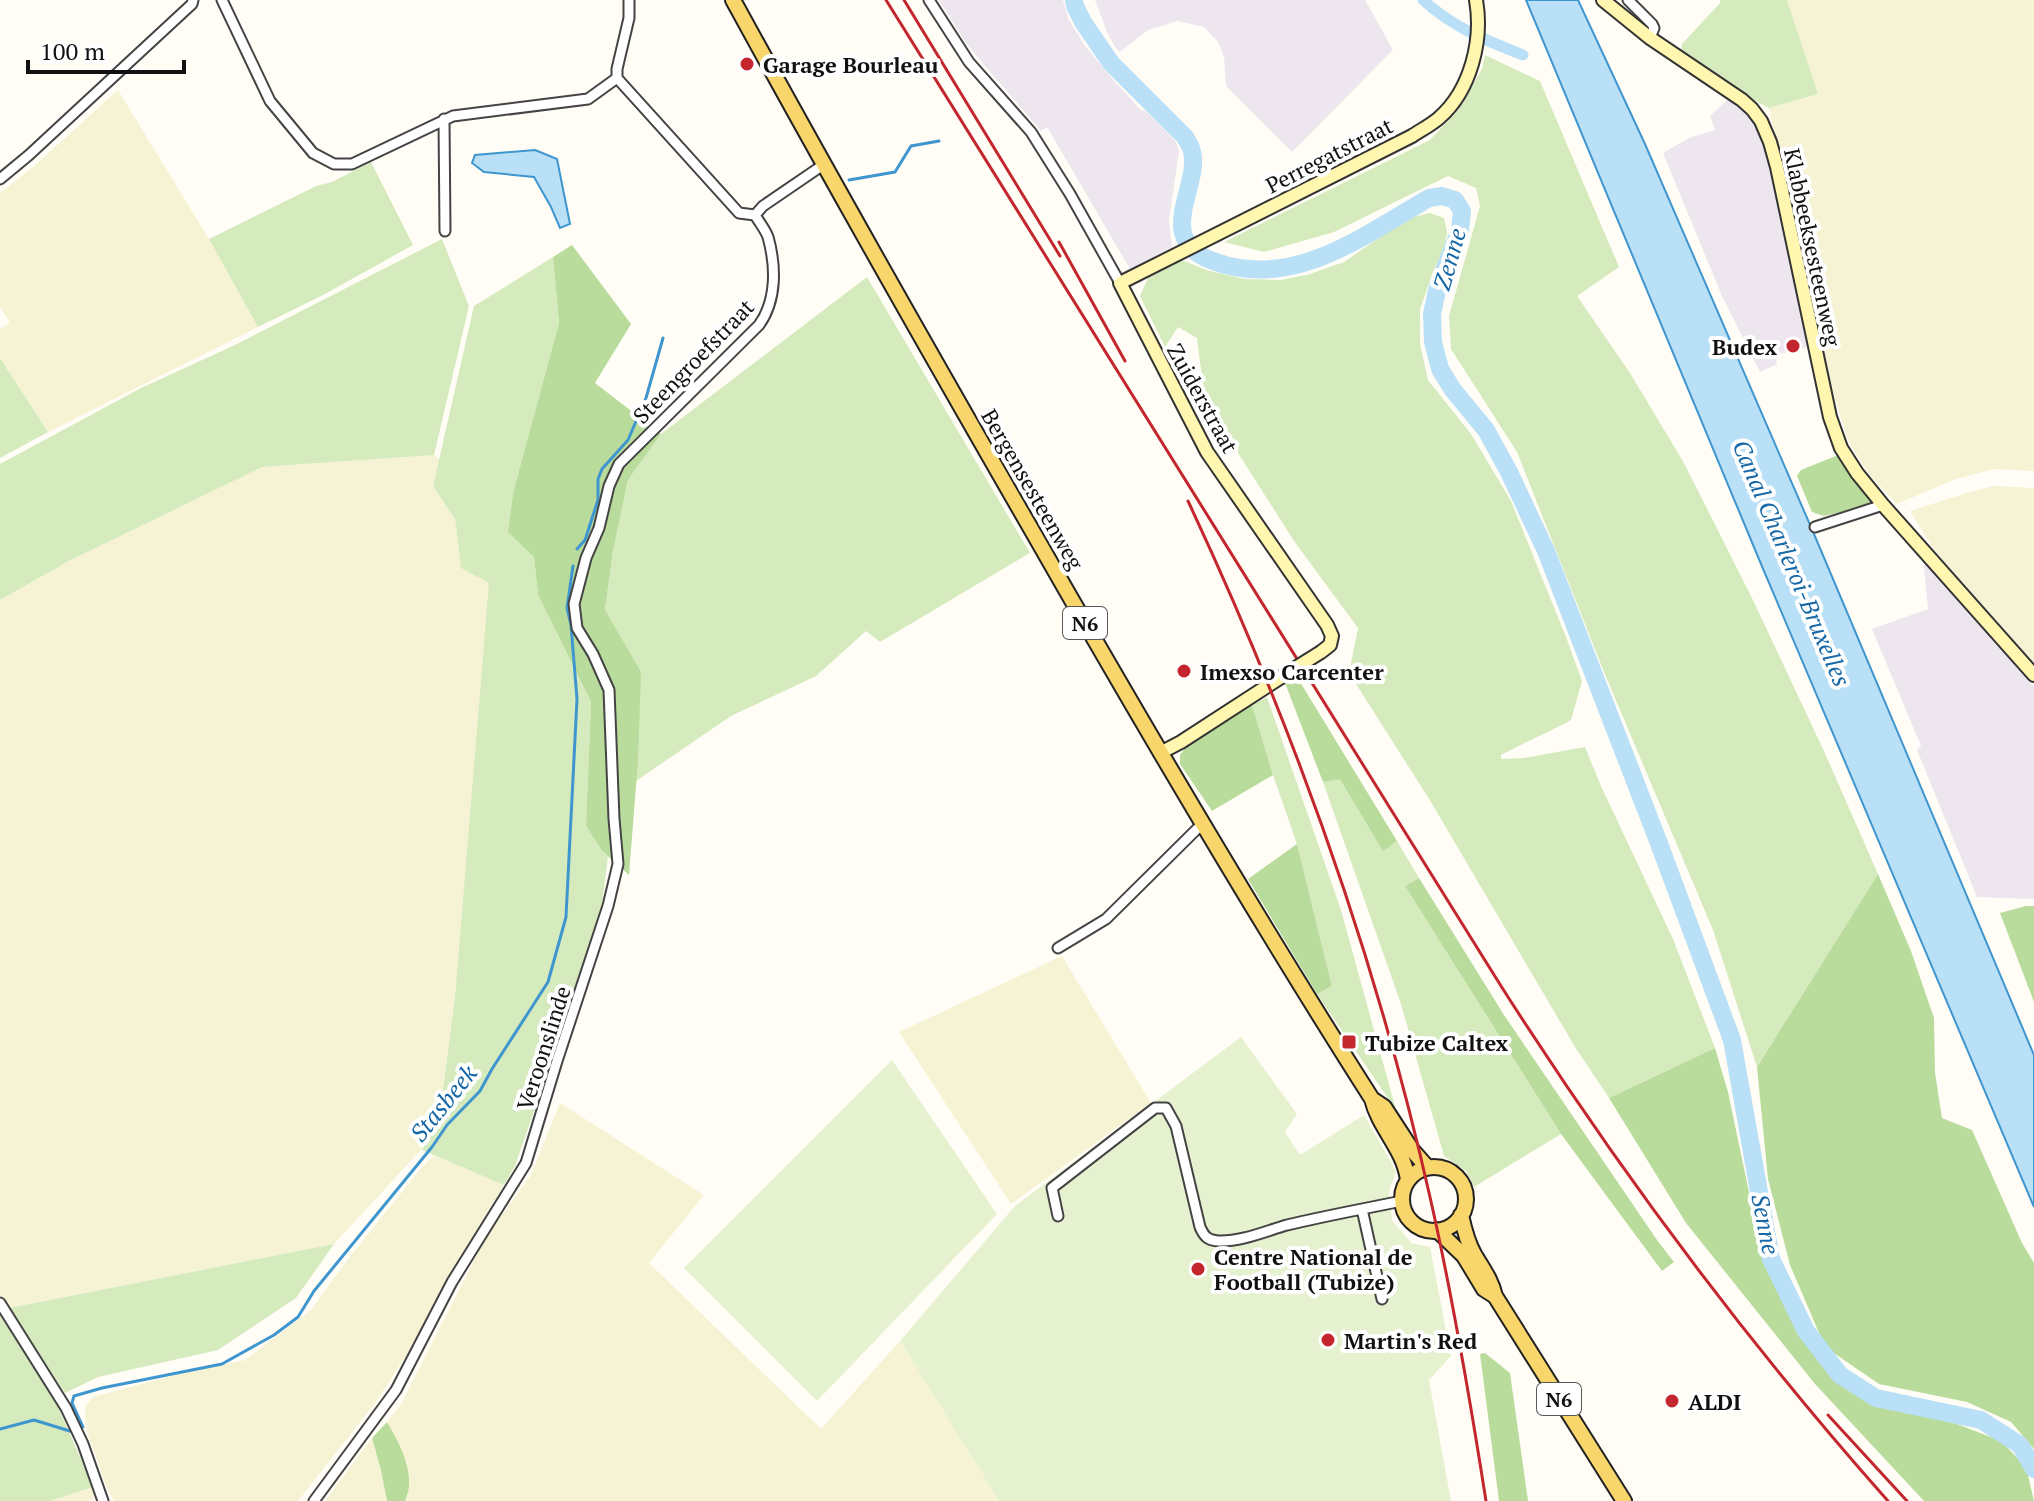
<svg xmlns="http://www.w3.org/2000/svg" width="2034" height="1501" font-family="'PT Serif',serif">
<rect width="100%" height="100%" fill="#fffdf5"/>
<path fill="#eee6ef" d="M 939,0 L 1063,0 L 1068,18 L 1085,46 L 1115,82 L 1134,102 L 1138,108 L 1145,111 L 1155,120 L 1176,142 L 1179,151 L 1169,220 L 1172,247 L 1130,269 L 1047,127 L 1041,131 L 984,65 L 965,42 Z
M 1095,0 L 1365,0 L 1393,50 L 1292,152 L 1226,86 L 1224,57 L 1218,42 L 1204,27 L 1178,21 L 1148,30 L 1120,52 L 1115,47 L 1107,32 Z
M 1730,97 L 1754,120 L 1767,145 L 1807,347 L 1775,355 L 1777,364 L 1760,372 L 1722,296 L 1663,153 L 1689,138 L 1715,130 L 1710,116 Z
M 1923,558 L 2034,687 L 2034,899 L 1977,897 L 1917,750 L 1921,746 L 1872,629 L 1928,609 Z"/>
<path fill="#f6f3d4" d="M 1787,0 L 2034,0 L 2034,471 L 1993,469 L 1956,479 L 1897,504 L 1868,473 L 1848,440 L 1831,386 L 1769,108 L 1818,94 Z
M 118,90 L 209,239 L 258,327 L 48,432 L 0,358 L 0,329 L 10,323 L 0,307 L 0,193 L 33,167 Z
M 434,455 L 439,459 L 433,486 L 455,519 L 461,568 L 490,583 L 455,997 L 439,1121 L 421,1150 L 334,1244 L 9,1308 L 0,1294 L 0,600 L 67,562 L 262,467 Z
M 1995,486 L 2034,488 L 2034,663 L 1935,551 L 1910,511 L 1973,491 Z
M 1062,956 L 1151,1103 L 1011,1204 L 899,1032 Z
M 560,1103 L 704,1195 L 649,1263 L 821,1429 L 900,1341 L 999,1501 L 405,1501 L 408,1495 L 407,1463 L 387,1422 L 400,1406 L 486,1237 L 531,1175 Z
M 434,1155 L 504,1185 L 458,1260 L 410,1350 L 375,1403 L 298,1501 L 114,1501 L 107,1488 L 86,1429 L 85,1407 L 93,1397 L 182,1373 L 245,1360 L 311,1310 L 345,1263 L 417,1173 Z
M 372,1438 L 381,1470 L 387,1501 L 325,1501 Z
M 93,1487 L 94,1498 L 90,1501 L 50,1501 Z"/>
<path fill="#d5ebbd" d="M 1720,0 L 1787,0 L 1818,94 L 1769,108 C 1737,92 1709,72 1681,50 L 1682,44 L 1720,3 Z
M 1485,55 L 1540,81 L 1619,267 L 1577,296 L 1630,373 L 1684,463 L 1752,598 L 1823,749 L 1878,874 L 1757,1067 L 1713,930 L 1604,672 L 1517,452 L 1451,349 L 1449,316 L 1480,206 L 1476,188 L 1448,176 L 1334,232 L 1264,252 L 1224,242 L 1430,140 L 1458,110 L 1482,69 Z
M 371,162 L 413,245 L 325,294 L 258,327 L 209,239 L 316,186 L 332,182 Z
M 1430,213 L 1444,218 L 1447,232 L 1445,246 L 1433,272 L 1420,309 L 1420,344 L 1428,380 L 1471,434 L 1511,501 L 1566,637 L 1582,681 L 1571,720 C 1548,733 1524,742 1501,755 L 1501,759 L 1524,758 L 1585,747 L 1601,786 L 1673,939 L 1715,1048 L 1609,1098 L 1575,1047 L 1431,802 L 1349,673 L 1358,628 L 1294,541 L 1205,401 L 1197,338 L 1178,327 L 1165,347 L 1140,296 L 1148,278 L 1182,260 L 1206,270 L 1244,279 L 1280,280 L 1307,275 L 1344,262 L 1408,218 Z
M 442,239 L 469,306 L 434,455 L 262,467 L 67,562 L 0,600 L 0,464 L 141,388 L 235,345 Z
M 553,257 L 559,323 L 514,489 L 534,557 L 538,595 L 591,702 L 586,826 L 602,851 L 608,857 L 602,904 L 549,1068 L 515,1166 L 504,1185 L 422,1150 L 439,1121 L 455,997 L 489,583 L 461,568 L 455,519 L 433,486 L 474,306 Z
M 867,277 L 1030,553 L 880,642 L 866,631 L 816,676 L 731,716 L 636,781 L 605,610 L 613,551 L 628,480 L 661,434 Z
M 0,358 L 48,432 L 0,458 Z
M 1267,697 L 1341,910 L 1396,1110 L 1317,994 L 1332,986 L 1297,844 L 1273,775 L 1252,705 Z
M 1340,778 L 1383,850 L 1397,841 L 1419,878 L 1405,886 L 1561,1134 L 1474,1187 L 1466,1171 L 1444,1156 L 1401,1004 L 1323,782 Z
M 334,1244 L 296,1298 L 218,1350 L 98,1377 L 65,1393 L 9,1308 Z
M 0,1315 L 57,1404 L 93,1487 L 50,1501 L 0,1501 Z"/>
<path fill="#b9dc9c" d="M 572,245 L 631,324 L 595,383 L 661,434 L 628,480 L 613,551 L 605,610 L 641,672 L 638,760 L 629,875 L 602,851 L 586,826 L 591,702 L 538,595 L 534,557 L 508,532 L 514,489 L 559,323 L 553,257 Z
M 1838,455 L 1872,502 L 1866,506 L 1824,516 L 1812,512 L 1797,476 L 1801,470 Z
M 1297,677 L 1397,841 L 1383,851 L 1340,779 L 1323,782 L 1285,683 Z
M 1252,705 L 1273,775 L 1212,811 L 1180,764 L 1180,755 L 1188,744 Z
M 1297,844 L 1332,986 L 1317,994 L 1248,879 Z
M 1878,874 L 1911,951 L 1934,1018 L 1935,1073 L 1942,1118 L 1972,1130 L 2022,1243 L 2034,1263 L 2034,1449 L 2011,1422 L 1967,1402 L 1879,1384 L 1825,1347 L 1790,1265 L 1768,1179 L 1757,1067 Z
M 1419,878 L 1504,1015 L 1657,1240 L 1674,1262 L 1662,1271 L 1561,1134 L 1405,886 Z
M 2026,906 L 2034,906 L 2034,1002 L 2000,913 Z
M 1715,1048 L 1728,1092 L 1763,1259 L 1800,1330 L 1841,1386 L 1873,1405 L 1952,1422 L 2001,1441 L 2026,1467 L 2034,1501 L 1924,1501 L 1815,1384 L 1686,1223 L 1609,1098 Z
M 1485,1353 L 1510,1373 L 1528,1501 L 1499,1501 L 1480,1354 Z
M 387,1422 C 400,1444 417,1475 405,1501 L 387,1501 L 381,1470 L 372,1438 Z"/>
<path fill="#e6f2cf" d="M 1241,1037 L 1297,1114 L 1285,1132 L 1300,1155 L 1364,1115 L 1396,1171 L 1389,1192 L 1392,1220 L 1411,1243 L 1430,1247 L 1451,1356 L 1429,1380 L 1451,1501 L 999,1501 L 900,1341 L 1015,1206 Z
M 892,1060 L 997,1214 L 817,1401 L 684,1268 Z"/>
<path fill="#b9e0f7" stroke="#3f96cf" stroke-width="2" d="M 1526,0 L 1578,0 L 1645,144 L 1814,534 L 2034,1055 L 2034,1207 L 1761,564 Z
M 535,150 L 557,159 L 570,224 L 560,228 L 551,207 L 534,177 L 484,172 L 472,163 L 475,155 Z"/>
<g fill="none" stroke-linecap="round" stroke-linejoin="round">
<path stroke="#3f96cf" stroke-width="3" d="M 849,180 L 895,172 L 911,146 L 939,141
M 577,549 L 585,540 L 598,500 L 598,479 L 602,469 L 628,440 L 646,398 L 663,338
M 83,1427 L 72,1403 L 74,1396 L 102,1388 L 222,1364 L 274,1335 L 298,1317 L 314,1291 L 432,1147 L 447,1125 L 480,1091 L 492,1069 L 548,982 L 566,917 L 577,699 L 571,625 L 567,608 L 573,566
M 0,1429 L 34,1420 L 73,1432"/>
<path stroke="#b9e0f7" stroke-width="11" d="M 1423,0 C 1454,28 1485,40 1523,55"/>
<path stroke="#b9e0f7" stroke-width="18" d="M 1074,0 L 1075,6 L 1083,22 L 1111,63 L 1185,137 C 1187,141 1190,144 1191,148 C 1200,173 1177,207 1183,233 C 1187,248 1199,256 1213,261 C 1292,291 1363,236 1429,198 L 1442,196 L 1455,200 L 1462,211 L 1460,230 L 1438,286 L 1432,314 L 1433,342 L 1440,369 L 1453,390 L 1486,430 L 1509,472 L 1546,551 L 1660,846 L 1732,1040 L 1771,1259 L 1806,1331 L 1840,1375 L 1876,1398 L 1981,1420 L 2020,1445 L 2034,1469"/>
<g stroke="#444" stroke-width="13">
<path id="street" d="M 222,0 L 270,101 L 313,153 L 334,164 L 352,164 L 453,116 L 588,99 L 617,78
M 629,0 L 629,18 L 617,69 L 617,78 L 739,213 L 755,215
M 929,0 L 969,62 L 1031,132 L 1070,194 L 1120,283
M 1628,0 L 1652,24 L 1654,28 L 1650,38
M 444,119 L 445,231
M 0,179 L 29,155 L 192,4 L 193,0
M 755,215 L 763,206 L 823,165
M 1815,527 L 1883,505
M 1058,948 L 1106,919 L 1202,824
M 1058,1216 L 1052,1188 L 1155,1108 L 1166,1108 L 1176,1126 L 1200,1227 C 1204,1236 1207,1240 1218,1241 C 1241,1242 1266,1231 1287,1225 C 1312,1219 1337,1214 1362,1209
M 1382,1299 L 1362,1209 L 1402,1201
M 0,1303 L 66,1408 L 83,1444 L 103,1501
M 314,1501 L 396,1390 L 452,1282 L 526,1163 L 557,1061 L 608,906 L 618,864 L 614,819 L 609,690 L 593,654 L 577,628 L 574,604 L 586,558 L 599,528 L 609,486 L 619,464 L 759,325 C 777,300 776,266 768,237 C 765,229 759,222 755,215"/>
</g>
<g stroke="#333" stroke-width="16">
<path id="secondary" d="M 1603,0 L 1650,38 L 1742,100 L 1752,109 L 1761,121 L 1770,142 L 1777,167 L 1830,417 L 1841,448 L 1857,473 L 1883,505 L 2034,675
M 1321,652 L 1330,645 L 1332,636 L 1327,625 L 1207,452 L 1120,283 L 1412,136 C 1421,130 1431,125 1439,118 C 1471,90 1483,40 1476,0
M 1160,753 L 1181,742 L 1289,672"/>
</g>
<g stroke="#222" stroke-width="18">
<path id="primary" d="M 733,0 C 831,179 932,357 1034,534 C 1143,725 1254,914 1372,1099 C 1379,1128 1404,1149 1408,1180
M 1372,1099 L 1384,1107 L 1412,1150 L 1427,1167
M1402 1199a32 32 0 1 1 64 0a32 32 0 1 1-64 0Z
M 1461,1215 C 1464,1229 1467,1242 1474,1254 C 1482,1268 1491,1279 1495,1296 L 1624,1501
M 1437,1230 L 1464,1256 L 1484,1289 L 1495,1296"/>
</g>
<use href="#street" stroke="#fff" stroke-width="9"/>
<use href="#secondary" stroke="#fff6b0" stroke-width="12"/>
<use href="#primary" stroke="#f9d66b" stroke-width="14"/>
<path stroke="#c4262e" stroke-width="3" d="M 886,0 L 1501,986 C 1617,1168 1745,1340 1888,1501
M 904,0 L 1060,256
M 1059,242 L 1125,361
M 1188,501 C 1292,723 1376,957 1430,1197 C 1453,1298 1470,1399 1486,1501
M 1828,1415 L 1907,1501"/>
<g stroke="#333" stroke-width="16" stroke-linecap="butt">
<path id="secondary-bridge" d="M 1289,672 L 1321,652"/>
</g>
<use href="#secondary-bridge" stroke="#fff6b0" stroke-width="12"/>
</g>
<g fill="#c4262e" stroke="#fff" stroke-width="3">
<circle cx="747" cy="64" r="8"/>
<circle cx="1793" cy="346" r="8"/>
<circle cx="1184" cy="671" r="8"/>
<rect x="1341" y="1034" width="16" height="16" rx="4"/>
<circle cx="1198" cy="1269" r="8"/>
<circle cx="1328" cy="1340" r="8"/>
<circle cx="1672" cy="1401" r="8"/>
</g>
<g text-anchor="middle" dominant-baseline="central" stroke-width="8" stroke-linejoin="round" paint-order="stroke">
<g fill="#fff" stroke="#585858" stroke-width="2">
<rect x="1063" y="607" width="44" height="32" rx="6"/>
<rect x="1537" y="1383" width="44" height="32" rx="6"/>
</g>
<g font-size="20" font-weight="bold" fill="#111">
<text x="1085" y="623">N6</text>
<text x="1559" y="1399">N6</text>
</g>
<g font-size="22" font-weight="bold" fill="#111" stroke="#fff" text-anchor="start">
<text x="763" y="64">Garage Bourleau</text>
<text x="1777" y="346" text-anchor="end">Budex</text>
<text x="1200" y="671">Imexso Carcenter</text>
<text x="1365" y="1042">Tubize Caltex</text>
<text x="1214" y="1256">Centre National de<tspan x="1214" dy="25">Football (Tubize)</tspan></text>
<text x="1344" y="1340">Martin's Red</text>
<text x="1688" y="1401">ALDI</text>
</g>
<g font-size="22" fill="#111" stroke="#fff">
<text transform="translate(1329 155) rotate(-27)">Perregatstraat</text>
<text transform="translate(1813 247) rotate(78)">Klabbeeksesteenweg</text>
<text transform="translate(693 361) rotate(-46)">Steengroefstraat</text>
<text transform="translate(1203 398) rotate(61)">Zuiderstraat</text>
<text transform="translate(1033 489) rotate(60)">Bergensesteenweg</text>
<text transform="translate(543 1048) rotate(-72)">Veroonslinde</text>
</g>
<g font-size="24" font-style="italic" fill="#1768a6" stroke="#fff">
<text transform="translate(1449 259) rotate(-74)">Zenne</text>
<text transform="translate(1792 563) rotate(67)">Canal Charleroi-Bruxelles</text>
<text transform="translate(443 1103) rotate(-51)">Stasbeek</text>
<text transform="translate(1766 1224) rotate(79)">Senne</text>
</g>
</g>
<path d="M28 60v12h156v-12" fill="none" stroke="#111111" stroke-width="4"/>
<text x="40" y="60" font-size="24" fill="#111111" stroke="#ffffff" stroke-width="6" paint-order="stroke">100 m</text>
</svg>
